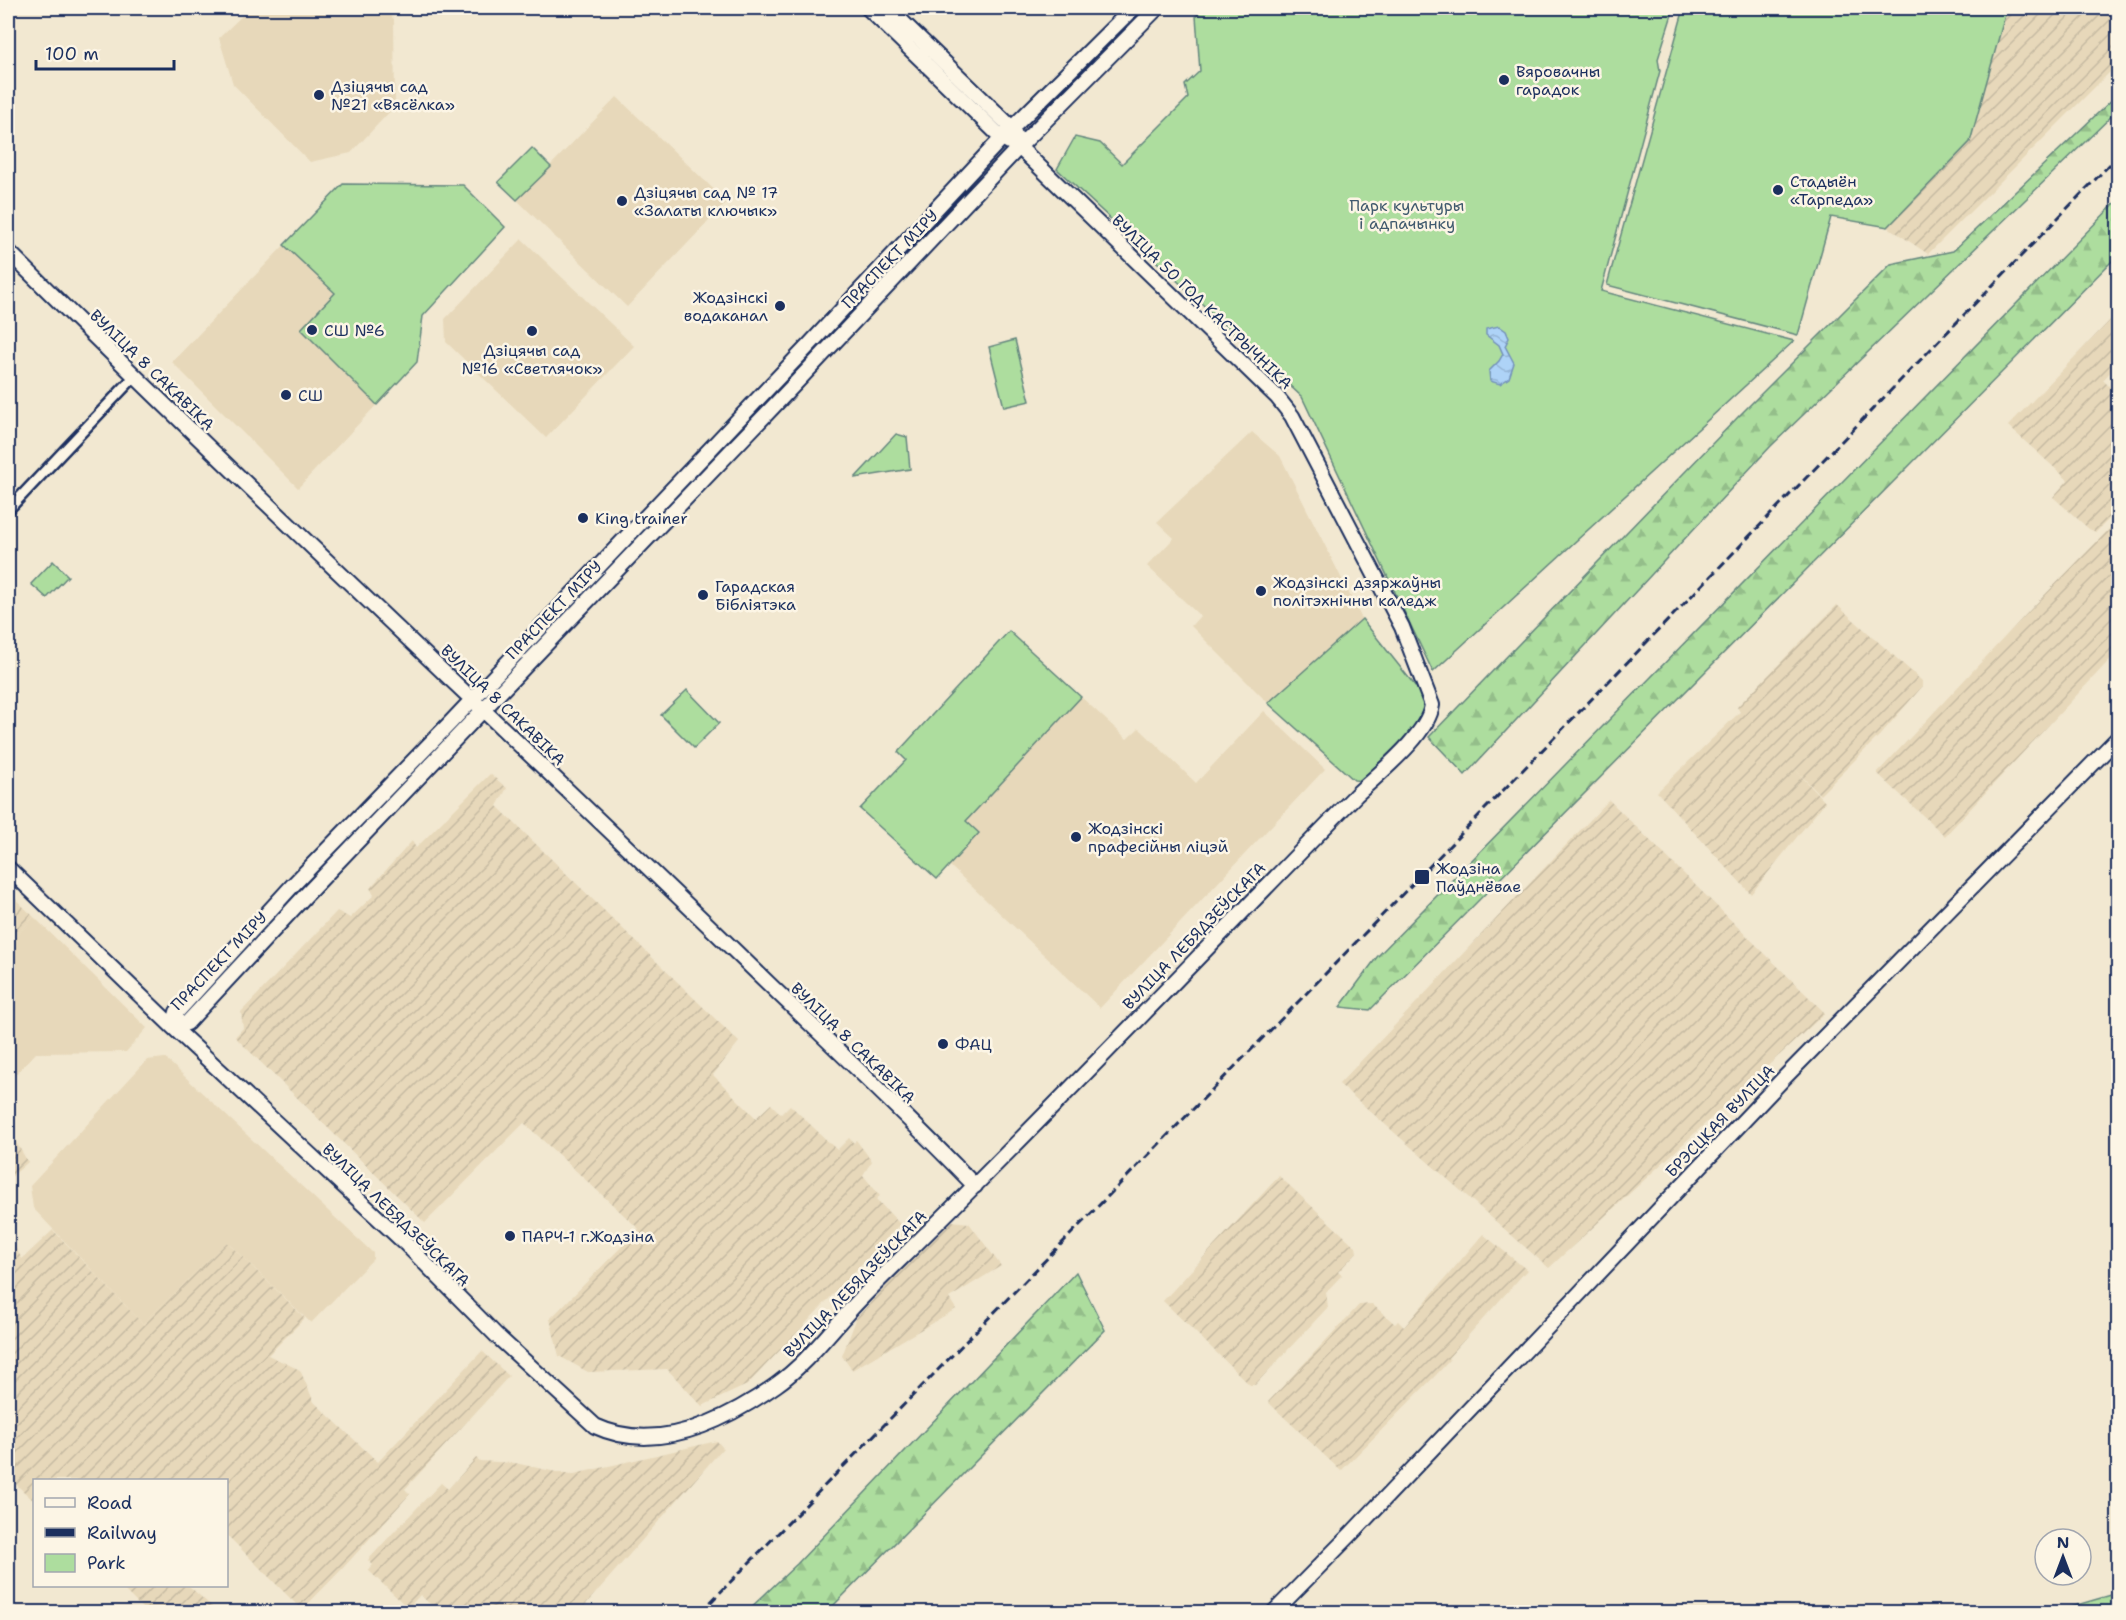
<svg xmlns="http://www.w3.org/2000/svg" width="2126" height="1620" font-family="'Shantell Sans',sans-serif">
<defs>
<pattern id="industrial-furrows" width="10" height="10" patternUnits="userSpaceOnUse" patternTransform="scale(1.5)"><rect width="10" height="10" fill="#e7d8ba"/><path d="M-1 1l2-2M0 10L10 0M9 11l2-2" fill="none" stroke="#c6baa2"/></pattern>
<pattern id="forest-firs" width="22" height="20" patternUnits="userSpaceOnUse" patternTransform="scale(1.5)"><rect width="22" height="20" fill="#addd9e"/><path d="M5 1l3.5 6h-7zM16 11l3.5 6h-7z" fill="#94be8a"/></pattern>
<pattern id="water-waves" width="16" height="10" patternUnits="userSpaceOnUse" patternTransform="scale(1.5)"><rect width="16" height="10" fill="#aed3f7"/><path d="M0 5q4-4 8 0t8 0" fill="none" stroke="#95b5d6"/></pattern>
</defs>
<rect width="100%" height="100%" fill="#f2e8d1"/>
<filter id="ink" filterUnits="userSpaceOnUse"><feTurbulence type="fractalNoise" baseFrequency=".0167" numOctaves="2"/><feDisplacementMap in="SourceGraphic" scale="12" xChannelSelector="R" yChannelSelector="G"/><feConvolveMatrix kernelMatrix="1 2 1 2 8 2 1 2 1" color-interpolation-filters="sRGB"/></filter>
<g filter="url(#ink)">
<path fill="#e7d8ba" d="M 250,8 L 382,8 L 394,19 L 395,106 L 351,153 L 310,162 L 233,84 L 219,38 Z
M 617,97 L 727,202 L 627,307 L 517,200 Z
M 343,184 L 463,185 L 505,227 L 423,316 L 417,362 L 298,488 L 172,362 Z
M 522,239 L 634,346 L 546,438 L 446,342 L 445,319 Z
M 1252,432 L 1280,456 L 1362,619 L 1268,703 L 1191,626 L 1200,616 L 1147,566 L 1174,538 L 1157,522 Z
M 1009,631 L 1127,739 L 1139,728 L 1196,783 L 1264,711 L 1325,769 L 1100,1008 L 950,866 L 937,879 L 860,809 L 906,760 L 898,752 Z
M 34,917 L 147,1028 L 126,1052 L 36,1053 L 9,1081 L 8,1080 L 8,944 Z
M 165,1058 L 373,1253 L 373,1259 L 311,1323 L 227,1242 L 143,1324 L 33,1208 L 30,1186 L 147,1060 Z"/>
<path fill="url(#industrial-furrows)" d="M 2007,8 L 2118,8 L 2118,64 L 1928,254 L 1888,227 L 1970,142 Z
M 2118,312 L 2118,364 L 2103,380 L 2118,395 L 2118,510 L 2096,532 L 2089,529 L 2053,497 L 2068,480 L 2008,426 Z
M 2118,520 L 2118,651 L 1945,836 L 1877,773 L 2031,609 Z
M 1837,605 L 1922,681 L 1922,687 L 1880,735 L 1820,795 L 1793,767 L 1825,802 L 1751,894 L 1657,792 L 1740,712 L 1737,707 Z
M 490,774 L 507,788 L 497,806 L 739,1042 L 713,1075 L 756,1118 L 771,1104 L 781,1114 L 790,1105 L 837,1150 L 849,1138 L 854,1143 L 856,1140 L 872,1161 L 863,1175 L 880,1196 L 876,1199 L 900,1224 L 747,1385 L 702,1406 L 667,1369 L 588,1372 L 559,1356 L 550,1319 L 639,1229 L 524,1123 L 425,1223 L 235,1037 L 243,1028 L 241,1012 L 337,911 L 350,918 L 374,895 L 370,888 L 412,841 L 416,848 Z
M 1609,800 L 1825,1013 L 1549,1268 L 1339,1084 Z
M 8,892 L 34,917 L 8,944 Z
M 8,1129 L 28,1162 L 9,1179 L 8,1179 Z
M 1279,1176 L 1356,1247 L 1357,1252 L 1338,1272 L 1342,1275 L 1326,1292 L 1328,1307 L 1255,1385 L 1250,1385 L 1163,1301 Z
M 952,1221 L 969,1223 L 1001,1266 L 949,1298 L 956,1309 L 852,1370 L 842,1356 L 857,1317 L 896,1275 Z
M 53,1230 L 143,1324 L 227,1242 L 305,1318 L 268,1355 L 300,1370 L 314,1402 L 378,1462 L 482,1351 L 509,1376 L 405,1489 L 410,1494 L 343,1568 L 302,1610 L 227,1535 L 226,1480 L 34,1480 L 34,1501 L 8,1477 L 8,1234 L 22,1259 Z
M 1483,1234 L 1527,1270 L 1448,1358 L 1450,1360 L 1436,1375 L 1341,1471 L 1268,1402 L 1359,1305 L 1372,1304 L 1395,1324 L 1398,1321 L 1404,1327 Z
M 717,1441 L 723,1448 L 579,1612 L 439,1612 L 420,1595 L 408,1608 L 368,1570 L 373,1565 L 368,1560 L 391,1535 L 441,1483 L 448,1489 L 476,1458 L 480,1461 L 515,1463 L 570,1475 Z
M 120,1586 L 189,1586 L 218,1612 L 146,1612 Z"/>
<path fill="#addd9e" stroke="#64867e" stroke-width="1.5" d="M 1204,8 L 1674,8 L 1658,59 L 1660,71 L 1601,291 L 1794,341 L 1433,672 L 1302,397 L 1057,169 L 1075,137 L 1100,143 L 1122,164 L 1188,98 L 1185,85 L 1200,71 L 1196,16 Z
M 1684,8 L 2007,8 L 1970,142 L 1888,227 L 1831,217 L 1798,335 L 1607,285 Z
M 532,148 L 551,167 L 517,200 L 498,182 Z
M 343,184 L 463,185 L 505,227 L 423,316 L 417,362 L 377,405 L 301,329 L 335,293 L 284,245 Z
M 1015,340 L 1030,401 L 1004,407 L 989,347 Z
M 896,434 L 907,437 L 910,469 L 855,478 Z
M 53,561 L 68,576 L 47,598 L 31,584 Z
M 1362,619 L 1424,697 L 1421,725 L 1365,781 L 1354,780 L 1268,703 Z
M 1009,631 L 1081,697 L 966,821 L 979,833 L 937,879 L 860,809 L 906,760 L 898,752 Z
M 687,690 L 719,723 L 694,748 L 661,715 Z
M 2118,1593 L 2118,1612 L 2053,1612 Z"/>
<path fill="url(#forest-firs)" stroke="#64867e" stroke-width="1.5" d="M 2118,94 L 2118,110 L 1770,447 L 1465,775 L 1429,737 L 1738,417 L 1891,264 L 1953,251 Z
M 2118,200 L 2118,255 L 1370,1010 L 1340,1007 L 1377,957 Z
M 1076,1272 L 1105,1330 L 827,1612 L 746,1612 L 797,1564 Z"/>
<path fill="url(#water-waves)" stroke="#7391ba" stroke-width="1.5" d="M 1499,326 L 1506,331 L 1509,338 L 1505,346 L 1514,363 L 1509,378 L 1500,384 L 1490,381 L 1489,371 L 1499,361 L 1503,354 L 1499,345 L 1486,335 L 1486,329 Z"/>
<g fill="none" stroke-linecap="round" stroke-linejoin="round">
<g stroke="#1b2f5e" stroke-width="14">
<path id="street" d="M 8,510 L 134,377"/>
</g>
<g stroke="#1b2f5e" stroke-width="18">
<path id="secondary" d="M 888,8 L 1012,128 L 1015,136
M 8,251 C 247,489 495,719 738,954 C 817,1031 898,1106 975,1186
M 8,868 L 173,1027 L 407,1245 L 497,1336 L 595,1426 C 657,1455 725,1421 776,1385 C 805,1365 828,1334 852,1308 C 875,1283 900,1260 924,1236 C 1071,1091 1212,942 1356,795 C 1378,774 1428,735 1432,705 L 1402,627 L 1292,416 L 1277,397 L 1019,147 L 1002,138 L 868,8
M 173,1027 L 187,1023 L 305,896 L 773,407 L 1019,147 L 1157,8
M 173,1027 L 177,1012 L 293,885 L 451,722 L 810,344 L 1002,138 L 1133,8
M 1274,1612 L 1352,1533 L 1785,1077 L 2118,738"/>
</g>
<use href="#street" stroke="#fcf5e5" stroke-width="9"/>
<use href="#secondary" stroke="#fcf5e5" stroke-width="14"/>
<path stroke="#1b2f5e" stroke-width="3" stroke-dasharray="9 4.5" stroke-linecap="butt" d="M 701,1612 L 1298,1002 L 2118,156"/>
</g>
</g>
<g fill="#1b2f5e" stroke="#fcf5e5" stroke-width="2">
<circle cx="1504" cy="80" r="6"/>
<circle cx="319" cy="95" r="6"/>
<circle cx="1778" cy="190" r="6"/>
<circle cx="622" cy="201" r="6"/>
<circle cx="780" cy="306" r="6"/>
<circle cx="312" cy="330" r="6"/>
<circle cx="532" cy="331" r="6"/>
<circle cx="286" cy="395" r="6"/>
<circle cx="583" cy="518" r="6"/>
<circle cx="1261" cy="591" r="6"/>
<circle cx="703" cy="595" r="6"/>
<circle cx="1076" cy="837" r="6"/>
<rect x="1414" y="869" width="16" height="16" rx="3"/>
<circle cx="943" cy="1044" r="6"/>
<circle cx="510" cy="1236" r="6"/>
</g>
<g text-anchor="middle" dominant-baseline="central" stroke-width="5" stroke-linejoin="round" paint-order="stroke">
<g font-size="16" fill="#1b2f5e" stroke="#fcf5e5" text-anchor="start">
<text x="1516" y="71">Вяровачны<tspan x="1516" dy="18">гарадок</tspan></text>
<text x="331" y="86">Дзіцячы сад<tspan x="331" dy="18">№21 «Вясёлка»</tspan></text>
<text x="1790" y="181">Стадыён<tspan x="1790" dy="18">«Тарпеда»</tspan></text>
<text x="634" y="192">Дзіцячы сад № 17<tspan x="634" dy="18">«Залаты ключык»</tspan></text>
<text x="768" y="297" text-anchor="end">Жодзінскі<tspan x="768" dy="18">водаканал</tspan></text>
<text x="324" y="330">СШ №6</text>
<text x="532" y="350" text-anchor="middle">Дзіцячы сад<tspan x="532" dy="18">№16 «Светлячок»</tspan></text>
<text x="298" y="395">СШ</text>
<text x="595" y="518">King trainer</text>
<text x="1273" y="582">Жодзінскі дзяржаўны<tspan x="1273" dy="18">політэхнічны каледж</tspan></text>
<text x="715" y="586">Гарадская<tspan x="715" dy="18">Бібліятэка</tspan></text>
<text x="1088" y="828">Жодзінскі<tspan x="1088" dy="18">прафесійны ліцэй</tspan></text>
<text x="1436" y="868">Жодзіна<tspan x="1436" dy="18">Паўднёвае</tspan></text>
<text x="955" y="1044">ФАЦ</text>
<text x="522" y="1236">ПАРЧ-1 г.Жодзіна</text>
</g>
<g font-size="16" fill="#405a6e" stroke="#fcf5e5">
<text x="1407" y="205">Парк культуры<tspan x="1407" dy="18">і адпачынку</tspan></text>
</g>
<g font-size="16" fill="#1b2f5e" stroke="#fcf5e5">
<text transform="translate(890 259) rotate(-46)">ПРАСПЕКТ МІРУ</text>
<text transform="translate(1202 302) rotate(44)">ВУЛІЦА 50 ГОД КАСТРЫЧНІКА</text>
<text transform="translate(152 370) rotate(44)">ВУЛІЦА 8 САКАВІКА</text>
<text transform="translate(554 610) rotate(-46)">ПРАСПЕКТ МІРУ</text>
<text transform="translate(503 705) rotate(44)">ВУЛІЦА 8 САКАВІКА</text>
<text transform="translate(1194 936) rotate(-46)">ВУЛІЦА ЛЕБЯДЗЕЎСКАГА</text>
<text transform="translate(219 961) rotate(-46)">ПРАСПЕКТ МІРУ</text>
<text transform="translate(853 1043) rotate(44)">ВУЛІЦА 8 САКАВІКА</text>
<text transform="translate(1720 1121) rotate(-46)">БРЭСЦКАЯ ВУЛІЦА</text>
<text transform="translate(396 1215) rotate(44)">ВУЛІЦА ЛЕБЯДЗЕЎСКАГА</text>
<text transform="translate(855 1284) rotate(-46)">ВУЛІЦА ЛЕБЯДЗЕЎСКАГА</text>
</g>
</g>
<rect width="2126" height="1620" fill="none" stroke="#fcf5e5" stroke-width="30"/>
<rect x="15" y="15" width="2096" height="1590" fill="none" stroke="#1b2f5e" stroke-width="2" filter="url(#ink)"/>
<rect x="33" y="1479" width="195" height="108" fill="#fcf5e5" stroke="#a2a6af" stroke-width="1.5"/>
<rect x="45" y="1498" width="30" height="9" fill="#fcf5e5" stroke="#a2a6af" stroke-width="1.5"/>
<text x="87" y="1509" font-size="18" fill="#1b2f5e">Road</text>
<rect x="45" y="1528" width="30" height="9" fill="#1b2f5e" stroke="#a2a6af" stroke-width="1.5"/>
<text x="87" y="1539" font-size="18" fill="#1b2f5e">Railway</text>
<rect x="45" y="1554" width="30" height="18" fill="#addd9e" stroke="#a2a6af" stroke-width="1.5"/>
<text x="87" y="1569" font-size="18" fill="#1b2f5e">Park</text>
<g transform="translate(2063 1557)"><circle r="28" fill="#fcf5e5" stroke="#a2a6af" stroke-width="1.5"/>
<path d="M0-4.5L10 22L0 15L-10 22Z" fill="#1b2f5e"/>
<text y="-9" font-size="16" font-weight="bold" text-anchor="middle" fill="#1b2f5e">N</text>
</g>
<path d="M36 60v9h138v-9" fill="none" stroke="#1b2f5e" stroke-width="3"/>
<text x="45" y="60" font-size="18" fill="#1b2f5e" stroke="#fcf5e5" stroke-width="4.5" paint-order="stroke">100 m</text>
</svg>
